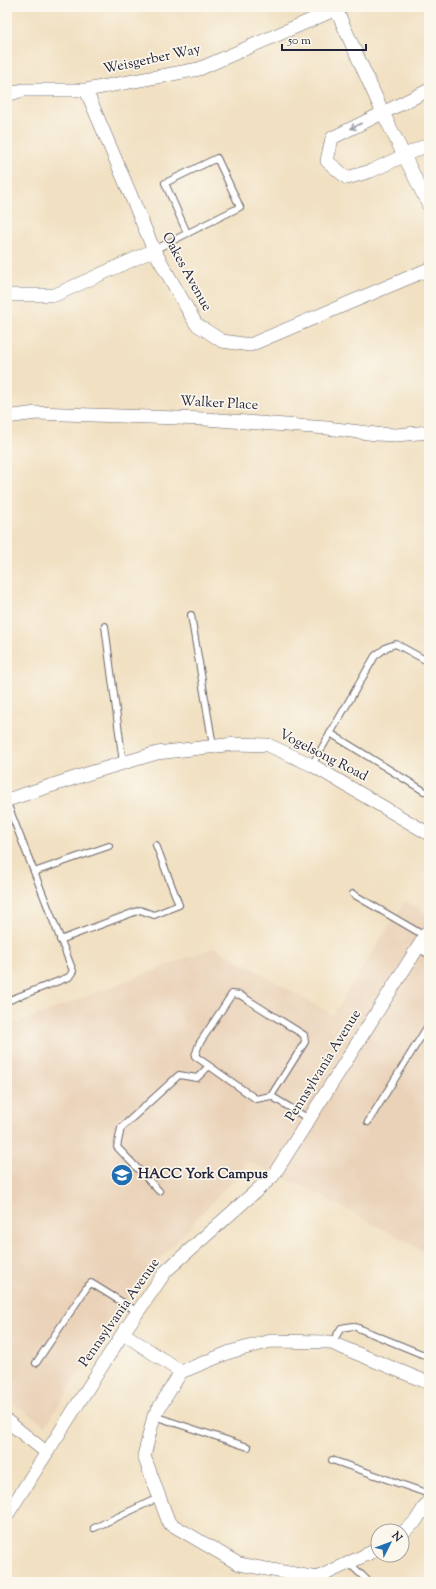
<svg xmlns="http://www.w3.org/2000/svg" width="436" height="1589" font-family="'Sorts Mill Goudy',serif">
<rect width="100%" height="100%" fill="#fbf7ec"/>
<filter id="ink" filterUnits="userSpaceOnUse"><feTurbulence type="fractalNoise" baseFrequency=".025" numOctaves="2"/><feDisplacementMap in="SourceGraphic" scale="8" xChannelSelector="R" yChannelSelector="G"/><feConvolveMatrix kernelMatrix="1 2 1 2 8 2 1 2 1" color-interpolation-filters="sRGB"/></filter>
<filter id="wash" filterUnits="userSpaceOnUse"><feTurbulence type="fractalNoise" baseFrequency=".012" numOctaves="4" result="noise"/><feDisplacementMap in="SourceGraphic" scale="16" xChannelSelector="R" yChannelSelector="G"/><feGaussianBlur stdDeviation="0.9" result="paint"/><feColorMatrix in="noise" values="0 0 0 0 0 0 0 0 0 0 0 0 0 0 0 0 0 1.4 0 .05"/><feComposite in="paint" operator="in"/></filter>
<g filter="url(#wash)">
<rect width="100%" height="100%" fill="#f1e0c1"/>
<path fill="#ead2b8" d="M 405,901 L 429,914 L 429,1254 L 309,1189 L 249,1162 L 136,1285 L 46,1425 L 7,1400 L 7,1027 L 215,947 L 333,1015 Z"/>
</g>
<g filter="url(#ink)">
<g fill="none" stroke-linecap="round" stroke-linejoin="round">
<g stroke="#6a646a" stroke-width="8">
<path id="service" d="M 154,250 L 240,207 L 217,158 L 165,183 L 187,233
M 191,615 L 213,746
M 105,626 L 123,763
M 330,733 L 424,791
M 312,765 L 375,656 L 387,647 L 396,644 L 429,662
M 7,803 L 73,971 L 69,977 L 7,1001
M 34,872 L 109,846
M 353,894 L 425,936
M 60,940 L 140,910 L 154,915 L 179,905 L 156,845
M 418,948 L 429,955
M 271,1096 L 305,1042 L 304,1035 L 240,995 L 232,994 L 199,1044 L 195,1056 L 256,1099 L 271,1096 L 309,1119
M 368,1122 L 429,1024
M 159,1191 L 117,1147 L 121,1128 L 179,1075 L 197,1078 L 209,1066
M 332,1343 L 341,1328 L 353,1326 L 429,1357
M 36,1363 L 87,1287 L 91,1283 L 138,1312
M 154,1416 L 248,1447
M 332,1460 L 429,1494
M 94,1528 L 160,1497
M 349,1563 L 369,1582"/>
</g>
<g stroke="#6a646a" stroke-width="14">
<path id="minor" d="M 336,9 L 383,113 L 429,206
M 86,90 L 154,250 L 196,324 L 222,341 L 250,345 L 429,269
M 429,90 L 332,138 L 327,161 L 347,178 L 371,171 L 429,144
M 7,95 L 23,90 L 86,90 L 199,69 L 341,7
M 7,294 L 12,295 L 55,295 L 154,250
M 7,417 L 36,413 L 205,419 L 327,428 L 376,434 L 396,435 L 429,432
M 7,800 L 93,772 L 157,753 L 234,744 L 268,745 L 312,765 L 429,834
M 123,1333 L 181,1372
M 7,1421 L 46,1452
M 7,1515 L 123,1333 L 166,1271 L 273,1176 L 429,930
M 402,1533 L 415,1522 L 429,1500
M 378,1549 L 317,1578 L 239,1564 L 169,1523 L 144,1456 L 154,1416 L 181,1372 L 230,1352 L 271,1341 L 329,1342 L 429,1383"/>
</g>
<use href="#service" stroke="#fff" stroke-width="6"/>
<use href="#minor" stroke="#fff" stroke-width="13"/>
</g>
<defs><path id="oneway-shaft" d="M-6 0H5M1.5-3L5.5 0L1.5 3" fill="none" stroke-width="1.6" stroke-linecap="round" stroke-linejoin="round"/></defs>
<use stroke="#9c9ca7" href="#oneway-shaft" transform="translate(356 126) rotate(154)"/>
</g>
<defs>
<g id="university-disc" transform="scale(1.15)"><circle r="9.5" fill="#1f6fb2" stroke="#fbf7ec"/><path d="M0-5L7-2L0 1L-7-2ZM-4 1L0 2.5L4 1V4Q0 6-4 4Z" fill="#fff"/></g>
</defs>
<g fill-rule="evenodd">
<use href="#university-disc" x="122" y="1175"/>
</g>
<g text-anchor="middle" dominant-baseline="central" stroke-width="3.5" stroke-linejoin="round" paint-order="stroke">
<g font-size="14" fill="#22223b" stroke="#fbf7ec">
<text transform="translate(152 60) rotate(-12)">Weisgerber Way</text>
<text transform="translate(186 272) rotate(61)">Oakes Avenue</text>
<text transform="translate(219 404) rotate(3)">Walker Place</text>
<text transform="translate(323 756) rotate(27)">Vogelsong Road</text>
<text transform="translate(324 1066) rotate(-58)">Pennsylvania Avenue</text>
<text transform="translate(120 1313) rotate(-55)">Pennsylvania Avenue</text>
</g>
<g font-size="14" font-weight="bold" fill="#22223b" stroke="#fbf7ec" text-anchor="start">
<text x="138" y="1175">HACC York Campus</text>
</g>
</g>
<rect width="436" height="1589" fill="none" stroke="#fbf7ec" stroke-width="24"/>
<g transform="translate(390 1543) rotate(48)"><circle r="19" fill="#fbf7ec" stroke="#a4a2a5"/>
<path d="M0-3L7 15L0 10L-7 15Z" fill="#1f6fb2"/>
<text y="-6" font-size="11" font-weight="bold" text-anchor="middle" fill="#22223b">N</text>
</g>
<path d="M282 44v6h84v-6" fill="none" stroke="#22223b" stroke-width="2"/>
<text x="288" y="44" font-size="12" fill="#22223b" stroke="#fbf7ec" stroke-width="3" paint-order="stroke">50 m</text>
</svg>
